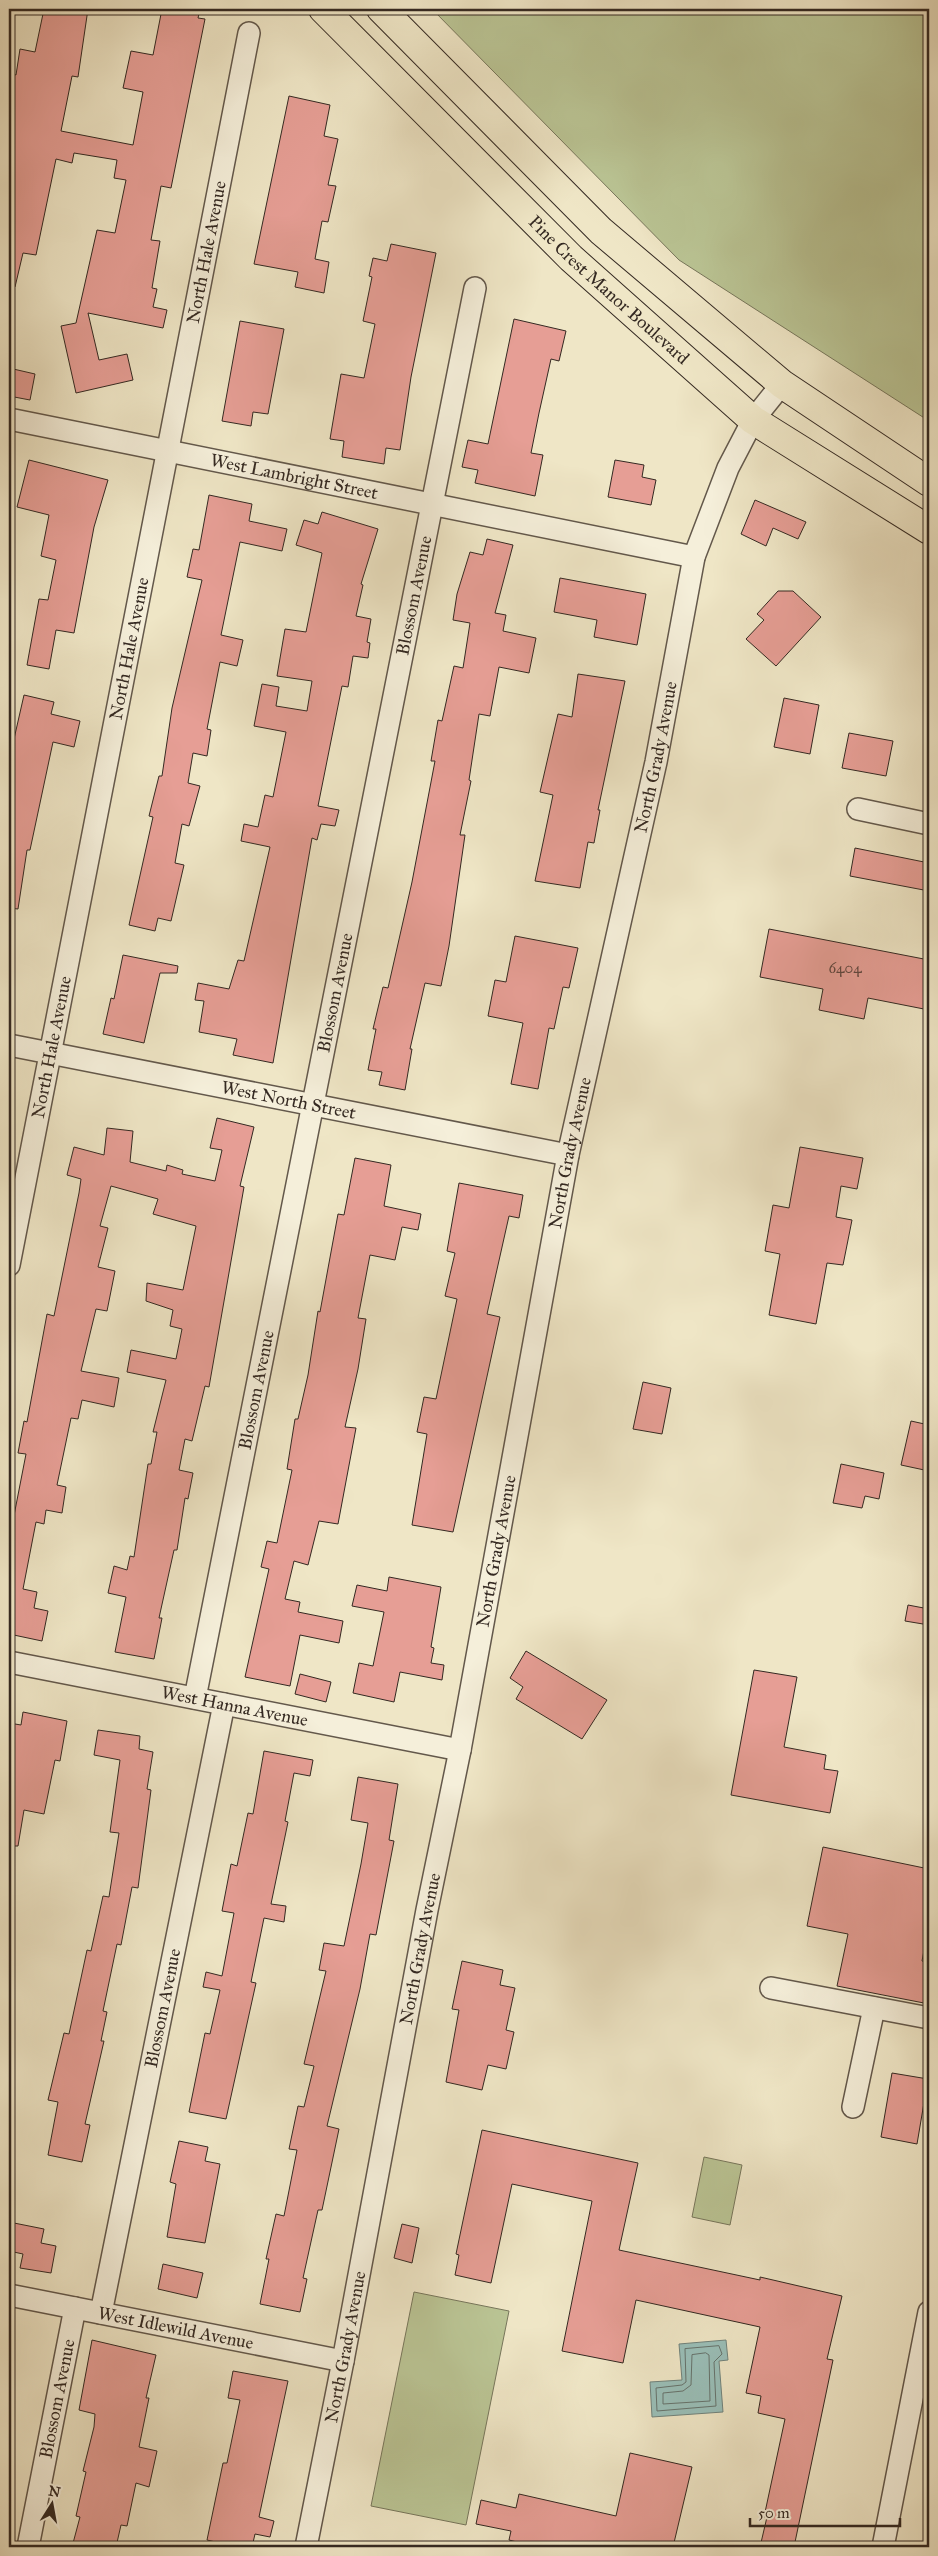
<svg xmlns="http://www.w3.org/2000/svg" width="938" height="2556" font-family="'IM FELL Great Primer',serif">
<rect width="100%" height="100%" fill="#efe6c6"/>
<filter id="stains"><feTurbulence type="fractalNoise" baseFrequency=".004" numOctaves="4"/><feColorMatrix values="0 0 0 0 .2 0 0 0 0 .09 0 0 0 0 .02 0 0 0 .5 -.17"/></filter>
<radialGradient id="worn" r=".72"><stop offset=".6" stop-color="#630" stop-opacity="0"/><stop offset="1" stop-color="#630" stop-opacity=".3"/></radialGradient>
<path fill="#bac494" stroke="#77765b" d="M 432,9 L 929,9 L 929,421 L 679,260 Z
M 704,2157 L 742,2165 L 730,2225 L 692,2217 Z
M 414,2292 L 509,2311 L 466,2525 L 371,2506 Z"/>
<path fill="#9abfb8" stroke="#71837c" d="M 726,2340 L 728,2360 L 719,2361 L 723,2412 L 652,2417 L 650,2382 L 682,2380 L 679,2344 Z"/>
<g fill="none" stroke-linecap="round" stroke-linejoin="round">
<path stroke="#67746d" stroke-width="1" d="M 719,2346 L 722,2354 L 714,2362 L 716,2406 L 657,2411 L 656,2388 L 682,2385 L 686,2382 L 685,2349 Z
M 706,2353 L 709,2355 L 710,2401 L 663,2404 L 663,2393 L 683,2391 L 691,2385 L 692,2355 Z"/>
</g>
<path fill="#e69e95" stroke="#342922" d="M 44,9 L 88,9 L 78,77 L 72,76 L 61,131 L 133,145 L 143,92 L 123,88 L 131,51 L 153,55 L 162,9 L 200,9 L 198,18 L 205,19 L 171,188 L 161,186 L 151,240 L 160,241 L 152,288 L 157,289 L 153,307 L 167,310 L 163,328 L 88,313 L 99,360 L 127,354 L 133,380 L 76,393 L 61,326 L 76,323 L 97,230 L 115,233 L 126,180 L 114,178 L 117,160 L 74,153 L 72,163 L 56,159 L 36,255 L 23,253 L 15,287 L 9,286 L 9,97 L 13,74 L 16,75 L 20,49 L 35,52 Z
M 289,96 L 330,105 L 324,136 L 338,139 L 328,185 L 336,186 L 328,222 L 322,221 L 315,259 L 329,262 L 324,293 L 295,287 L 298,272 L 254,264 Z
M 391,244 L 436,253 L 411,377 L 400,450 L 386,448 L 384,464 L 342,457 L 344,441 L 330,439 L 341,374 L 364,378 L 375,324 L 363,321 L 372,277 L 369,276 L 373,258 L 387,261 Z
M 514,319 L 566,331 L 559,361 L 551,359 L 539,413 L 531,453 L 543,455 L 535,496 L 475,483 L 478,470 L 462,467 L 468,440 L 488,444 Z
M 240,321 L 284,329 L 268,414 L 253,412 L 251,426 L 222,421 Z
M 9,368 L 35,374 L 30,400 L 9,396 Z
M 29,460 L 108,480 L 94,527 L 74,633 L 56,630 L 49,669 L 27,665 L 39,599 L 48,600 L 56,560 L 41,556 L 49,515 L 17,507 Z
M 615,460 L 644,465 L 642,477 L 656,480 L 651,505 L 608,497 Z
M 209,495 L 252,504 L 249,521 L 287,529 L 282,551 L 240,542 L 221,635 L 243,640 L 237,666 L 220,662 L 207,729 L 211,730 L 207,756 L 193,753 L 188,783 L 200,786 L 189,826 L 182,824 L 175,863 L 184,865 L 171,921 L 158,918 L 155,931 L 129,925 L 153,817 L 149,816 L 159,776 L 162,776 L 172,708 L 202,580 L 187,577 L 193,549 L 199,550 Z
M 755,500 L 806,522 L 798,539 L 773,528 L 766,546 L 741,534 Z
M 322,512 L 378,529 L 361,584 L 363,585 L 356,616 L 371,619 L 367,642 L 370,643 L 368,658 L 353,656 L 348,687 L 342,686 L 318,806 L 339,810 L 335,826 L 321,824 L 317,840 L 312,838 L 273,1063 L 233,1055 L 237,1039 L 199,1032 L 204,1001 L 195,1000 L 198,983 L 229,989 L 238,960 L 244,961 L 270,847 L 241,841 L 244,824 L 258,827 L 265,795 L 273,797 L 286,732 L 254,726 L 262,684 L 279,687 L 276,706 L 307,711 L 312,681 L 277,676 L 285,629 L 306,632 L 322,553 L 296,545 L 304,520 L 318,524 Z
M 487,539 L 513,545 L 495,613 L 506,615 L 503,631 L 536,638 L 529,673 L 499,667 L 490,716 L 479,714 L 469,780 L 471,781 L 460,835 L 465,835 L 449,946 L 441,986 L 425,983 L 410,1049 L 412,1049 L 405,1090 L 379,1085 L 382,1072 L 368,1070 L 376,1029 L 373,1029 L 383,987 L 388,988 L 412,882 L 435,761 L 431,761 L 438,720 L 442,721 L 454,666 L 463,668 L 470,623 L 453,620 L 457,594 L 470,552 L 483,555 Z
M 560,578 L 646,594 L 637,645 L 594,637 L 597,620 L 554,612 Z
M 778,591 L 793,591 L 821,617 L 776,666 L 746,639 L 764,620 L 757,614 Z
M 578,674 L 625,681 L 598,810 L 600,810 L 594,843 L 588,842 L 580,888 L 535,881 L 553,795 L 540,792 L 558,714 L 572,717 Z
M 24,695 L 54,702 L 51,714 L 80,721 L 74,747 L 53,742 L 30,850 L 27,850 L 18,909 L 9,908 L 9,761 Z
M 784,698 L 819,705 L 810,754 L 774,747 Z
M 849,733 L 893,741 L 886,776 L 842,768 Z
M 855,848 L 929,863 L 929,891 L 850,876 Z
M 769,929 L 929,960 L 929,1010 L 868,998 L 864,1019 L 819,1010 L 823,989 L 760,977 Z
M 515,936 L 578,948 L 569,988 L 563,987 L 554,1029 L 549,1028 L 538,1089 L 511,1084 L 523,1023 L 488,1016 L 495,980 L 506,982 Z
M 123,955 L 178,966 L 177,973 L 160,973 L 144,1043 L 103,1034 L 111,998 L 114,999 Z
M 217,1118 L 254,1127 L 240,1186 L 244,1187 L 209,1387 L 205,1386 L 192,1441 L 185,1439 L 179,1470 L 193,1473 L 188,1499 L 185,1498 L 177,1550 L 174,1550 L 159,1618 L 162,1618 L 154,1659 L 115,1652 L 126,1597 L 108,1593 L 114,1566 L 127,1570 L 130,1556 L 134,1557 L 148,1464 L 151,1464 L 157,1432 L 153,1432 L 166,1380 L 127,1372 L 131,1350 L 176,1359 L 182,1329 L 170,1326 L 173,1310 L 146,1301 L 147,1283 L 183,1290 L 196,1226 L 153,1214 L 158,1199 L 111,1186 L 100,1226 L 108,1228 L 98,1267 L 115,1271 L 107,1311 L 96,1309 L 81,1371 L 119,1378 L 114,1407 L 82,1400 L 78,1419 L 71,1418 L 57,1485 L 66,1487 L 62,1513 L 46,1510 L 44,1524 L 36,1522 L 23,1589 L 37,1592 L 34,1608 L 48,1611 L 42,1641 L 9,1634 L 9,1530 L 11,1531 L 26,1454 L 18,1453 L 24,1421 L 27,1422 L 47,1314 L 54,1316 L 79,1193 L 81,1179 L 67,1175 L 74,1147 L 104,1155 L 107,1128 L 133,1131 L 130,1162 L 166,1171 L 167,1165 L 183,1170 L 182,1174 L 215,1181 L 222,1150 L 210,1148 Z
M 800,1147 L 863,1158 L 857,1189 L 841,1186 L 836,1217 L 852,1220 L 843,1265 L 827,1263 L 816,1324 L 769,1315 L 780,1254 L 765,1251 L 773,1205 L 789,1208 Z
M 355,1158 L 391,1165 L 384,1206 L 421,1214 L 418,1230 L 402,1227 L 395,1260 L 370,1255 L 358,1318 L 366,1319 L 358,1369 L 345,1427 L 356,1428 L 338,1524 L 319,1521 L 308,1565 L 294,1561 L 285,1599 L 300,1602 L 298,1612 L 343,1621 L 339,1643 L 300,1635 L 290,1686 L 245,1677 L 269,1569 L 261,1567 L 267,1541 L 277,1543 L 292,1470 L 287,1469 L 295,1419 L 298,1419 L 308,1375 L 318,1311 L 320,1312 L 338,1214 L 344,1215 Z
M 459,1183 L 523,1195 L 519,1218 L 509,1216 L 487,1314 L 500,1317 L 453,1532 L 412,1525 L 427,1434 L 417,1432 L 424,1397 L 436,1399 L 457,1299 L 445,1296 L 455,1253 L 447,1251 Z
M 643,1382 L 671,1388 L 662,1434 L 633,1429 Z
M 911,1421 L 929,1425 L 929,1471 L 901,1465 Z
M 841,1464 L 884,1473 L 879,1499 L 865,1496 L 862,1508 L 833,1503 Z
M 389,1577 L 441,1587 L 431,1647 L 434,1648 L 431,1663 L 444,1665 L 442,1680 L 400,1672 L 394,1702 L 353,1693 L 359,1663 L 373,1666 L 384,1612 L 352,1606 L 357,1585 L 387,1591 Z
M 908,1605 L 929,1609 L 929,1625 L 905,1621 Z
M 526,1651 L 607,1700 L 582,1739 L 516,1699 L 523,1687 L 510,1678 Z
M 754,1670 L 797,1677 L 784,1747 L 826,1755 L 824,1769 L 838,1771 L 830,1813 L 731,1795 Z
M 300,1674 L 331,1682 L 326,1702 L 295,1694 Z
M 23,1712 L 67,1721 L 60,1761 L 55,1760 L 44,1814 L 24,1810 L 18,1846 L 9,1846 L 9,1723 L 21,1725 Z
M 98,1730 L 140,1736 L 139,1749 L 153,1752 L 147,1789 L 151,1790 L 138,1888 L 132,1887 L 121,1945 L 117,1944 L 103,2011 L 107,2012 L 101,2041 L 104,2041 L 85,2124 L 90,2125 L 82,2162 L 48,2155 L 58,2102 L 48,2100 L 64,2033 L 69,2034 L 87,1950 L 91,1951 L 103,1896 L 109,1897 L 119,1833 L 110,1832 L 120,1760 L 94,1755 Z
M 264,1751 L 313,1760 L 310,1776 L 294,1773 L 285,1821 L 288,1822 L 271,1904 L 286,1906 L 284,1922 L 264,1918 L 251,1982 L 256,1983 L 226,2119 L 189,2112 L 205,2033 L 210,2034 L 220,1990 L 203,1987 L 206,1972 L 222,1976 L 234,1913 L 222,1911 L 231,1864 L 237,1866 L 248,1813 L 253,1814 Z
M 358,1777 L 398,1784 L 389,1840 L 394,1841 L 376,1935 L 370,1934 L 360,1989 L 327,2126 L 339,2129 L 322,2210 L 318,2210 L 303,2278 L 307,2279 L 300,2312 L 260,2304 L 269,2259 L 266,2259 L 276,2214 L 284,2216 L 297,2150 L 289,2149 L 298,2106 L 304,2107 L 314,2066 L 304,2064 L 326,1971 L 319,1970 L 324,1943 L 344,1946 L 361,1864 L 368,1823 L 351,1820 Z
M 823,1847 L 929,1869 L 929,1923 L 922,1961 L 929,1963 L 929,2004 L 837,1986 L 848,1934 L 807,1926 Z
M 462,1961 L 503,1970 L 500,1985 L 515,1988 L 506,2030 L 514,2032 L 506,2069 L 488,2065 L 482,2090 L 446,2082 L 459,2010 L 452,2009 Z
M 892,2073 L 928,2079 L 917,2144 L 881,2137 Z
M 482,2130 L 638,2163 L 619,2250 L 760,2280 L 760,2277 L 842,2296 L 827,2359 L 833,2360 L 794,2547 L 760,2547 L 767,2517 L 764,2517 L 785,2419 L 758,2413 L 761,2396 L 746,2393 L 760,2327 L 636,2300 L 623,2363 L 562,2351 L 592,2201 L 512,2184 L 491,2283 L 455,2275 L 459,2255 L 456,2254 Z
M 179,2141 L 208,2147 L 205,2161 L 220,2164 L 205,2243 L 167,2237 L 176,2184 L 170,2182 Z
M 9,2222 L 44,2229 L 41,2243 L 56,2246 L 51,2273 L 20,2268 L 23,2254 L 9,2251 Z
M 402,2224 L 419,2228 L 412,2263 L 394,2258 Z
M 163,2264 L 203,2273 L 197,2298 L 158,2289 Z
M 92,2340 L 156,2355 L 146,2398 L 149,2398 L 139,2447 L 157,2451 L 149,2487 L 136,2483 L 127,2526 L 121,2525 L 116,2547 L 72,2547 L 80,2517 L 76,2516 L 86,2472 L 83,2471 L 94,2427 L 95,2414 L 79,2410 Z
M 233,2371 L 288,2381 L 259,2517 L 274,2521 L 270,2537 L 255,2534 L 252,2547 L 237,2547 L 207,2540 L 223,2463 L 227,2463 L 240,2400 L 228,2398 Z
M 630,2453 L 692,2467 L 673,2547 L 529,2547 L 529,2545 L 509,2540 L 511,2531 L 476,2524 L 481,2500 L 516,2508 L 519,2494 L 616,2516 Z"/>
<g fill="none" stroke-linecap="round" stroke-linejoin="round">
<g stroke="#63584b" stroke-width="24">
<g id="minor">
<path id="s1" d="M 9,419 L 694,557"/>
<path d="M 858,809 L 929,824"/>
<path id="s2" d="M 9,1045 L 568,1155"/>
<path id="s3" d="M 9,1265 L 249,33"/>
<path id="s4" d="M 9,1662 L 460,1750"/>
<path id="s5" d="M 195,1698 L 475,288"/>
<path d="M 771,1988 L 929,2018"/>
<path d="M 853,2107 L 874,2008"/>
<path id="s6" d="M 9,2295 L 343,2361"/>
<path id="s7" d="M 101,2313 L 224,1704"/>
<path id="s8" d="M 28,2547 L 75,2308"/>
<path id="s9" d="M 306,2547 L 343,2361 L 427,1910 L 460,1750 L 568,1155 L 656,762 L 694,557 L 728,468 L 753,420 L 782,384"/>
<path d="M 883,2547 L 929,2312"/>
</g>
</g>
<g stroke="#342922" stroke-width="30">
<g id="major">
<path id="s10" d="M 323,9 L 571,258 L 753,420 L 929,530"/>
<path d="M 381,9 L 601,231 L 782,384 L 929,482"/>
</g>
</g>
<use href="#minor" stroke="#f5efda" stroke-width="21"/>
<use href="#major" stroke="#efe6c6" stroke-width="28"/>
</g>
<g text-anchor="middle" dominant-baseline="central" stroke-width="4.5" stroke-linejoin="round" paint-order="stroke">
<g font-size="15" fill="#60463f">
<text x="845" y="968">6404</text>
</g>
<g font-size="18" fill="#342922" stroke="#f5efda">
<text stroke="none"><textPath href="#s3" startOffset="1032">North Hale Avenue</textPath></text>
<text stroke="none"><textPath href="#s10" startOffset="401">Pine Crest Manor Boulevard</textPath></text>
<text stroke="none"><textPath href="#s1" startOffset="291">West Lambright Street</textPath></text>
<text stroke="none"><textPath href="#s5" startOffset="1124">Blossom Avenue</textPath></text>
<text stroke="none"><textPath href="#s3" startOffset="628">North Hale Avenue</textPath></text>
<text stroke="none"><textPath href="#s9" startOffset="1824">North Grady Avenue</textPath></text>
<text stroke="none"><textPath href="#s5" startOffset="719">Blossom Avenue</textPath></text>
<text stroke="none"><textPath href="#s3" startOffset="222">North Hale Avenue</textPath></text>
<text stroke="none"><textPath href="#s2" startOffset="285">West North Street</textPath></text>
<text stroke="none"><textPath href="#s9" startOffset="1419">North Grady Avenue</textPath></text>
<text stroke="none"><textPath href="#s5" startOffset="314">Blossom Avenue</textPath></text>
<text stroke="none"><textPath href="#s9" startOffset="1014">North Grady Avenue</textPath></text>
<text stroke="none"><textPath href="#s4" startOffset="230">West Hanna Avenue</textPath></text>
<text stroke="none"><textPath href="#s9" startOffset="609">North Grady Avenue</textPath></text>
<text stroke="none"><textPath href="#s7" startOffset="311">Blossom Avenue</textPath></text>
<text stroke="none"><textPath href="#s6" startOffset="170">West Idlewild Avenue</textPath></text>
<text stroke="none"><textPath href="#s9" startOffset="204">North Grady Avenue</textPath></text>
<text stroke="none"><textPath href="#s8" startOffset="151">Blossom Avenue</textPath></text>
</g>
</g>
<rect width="938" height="2556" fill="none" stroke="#efe6c6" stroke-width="30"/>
<rect x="10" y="10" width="918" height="2536" fill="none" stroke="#342922" stroke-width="2.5"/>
<rect x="15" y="15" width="908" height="2526" fill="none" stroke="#342922"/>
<g transform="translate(52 2504) rotate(11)" stroke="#f5efda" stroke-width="4" paint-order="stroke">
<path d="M0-4L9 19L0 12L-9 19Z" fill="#342922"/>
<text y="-8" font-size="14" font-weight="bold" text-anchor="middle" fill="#342922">N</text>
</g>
<path d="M750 2518v8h150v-8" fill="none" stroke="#342922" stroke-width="2.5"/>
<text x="758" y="2518" font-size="15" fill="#342922" stroke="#f5efda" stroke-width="4" paint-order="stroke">50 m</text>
<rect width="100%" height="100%" filter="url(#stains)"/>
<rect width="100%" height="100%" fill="url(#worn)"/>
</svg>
